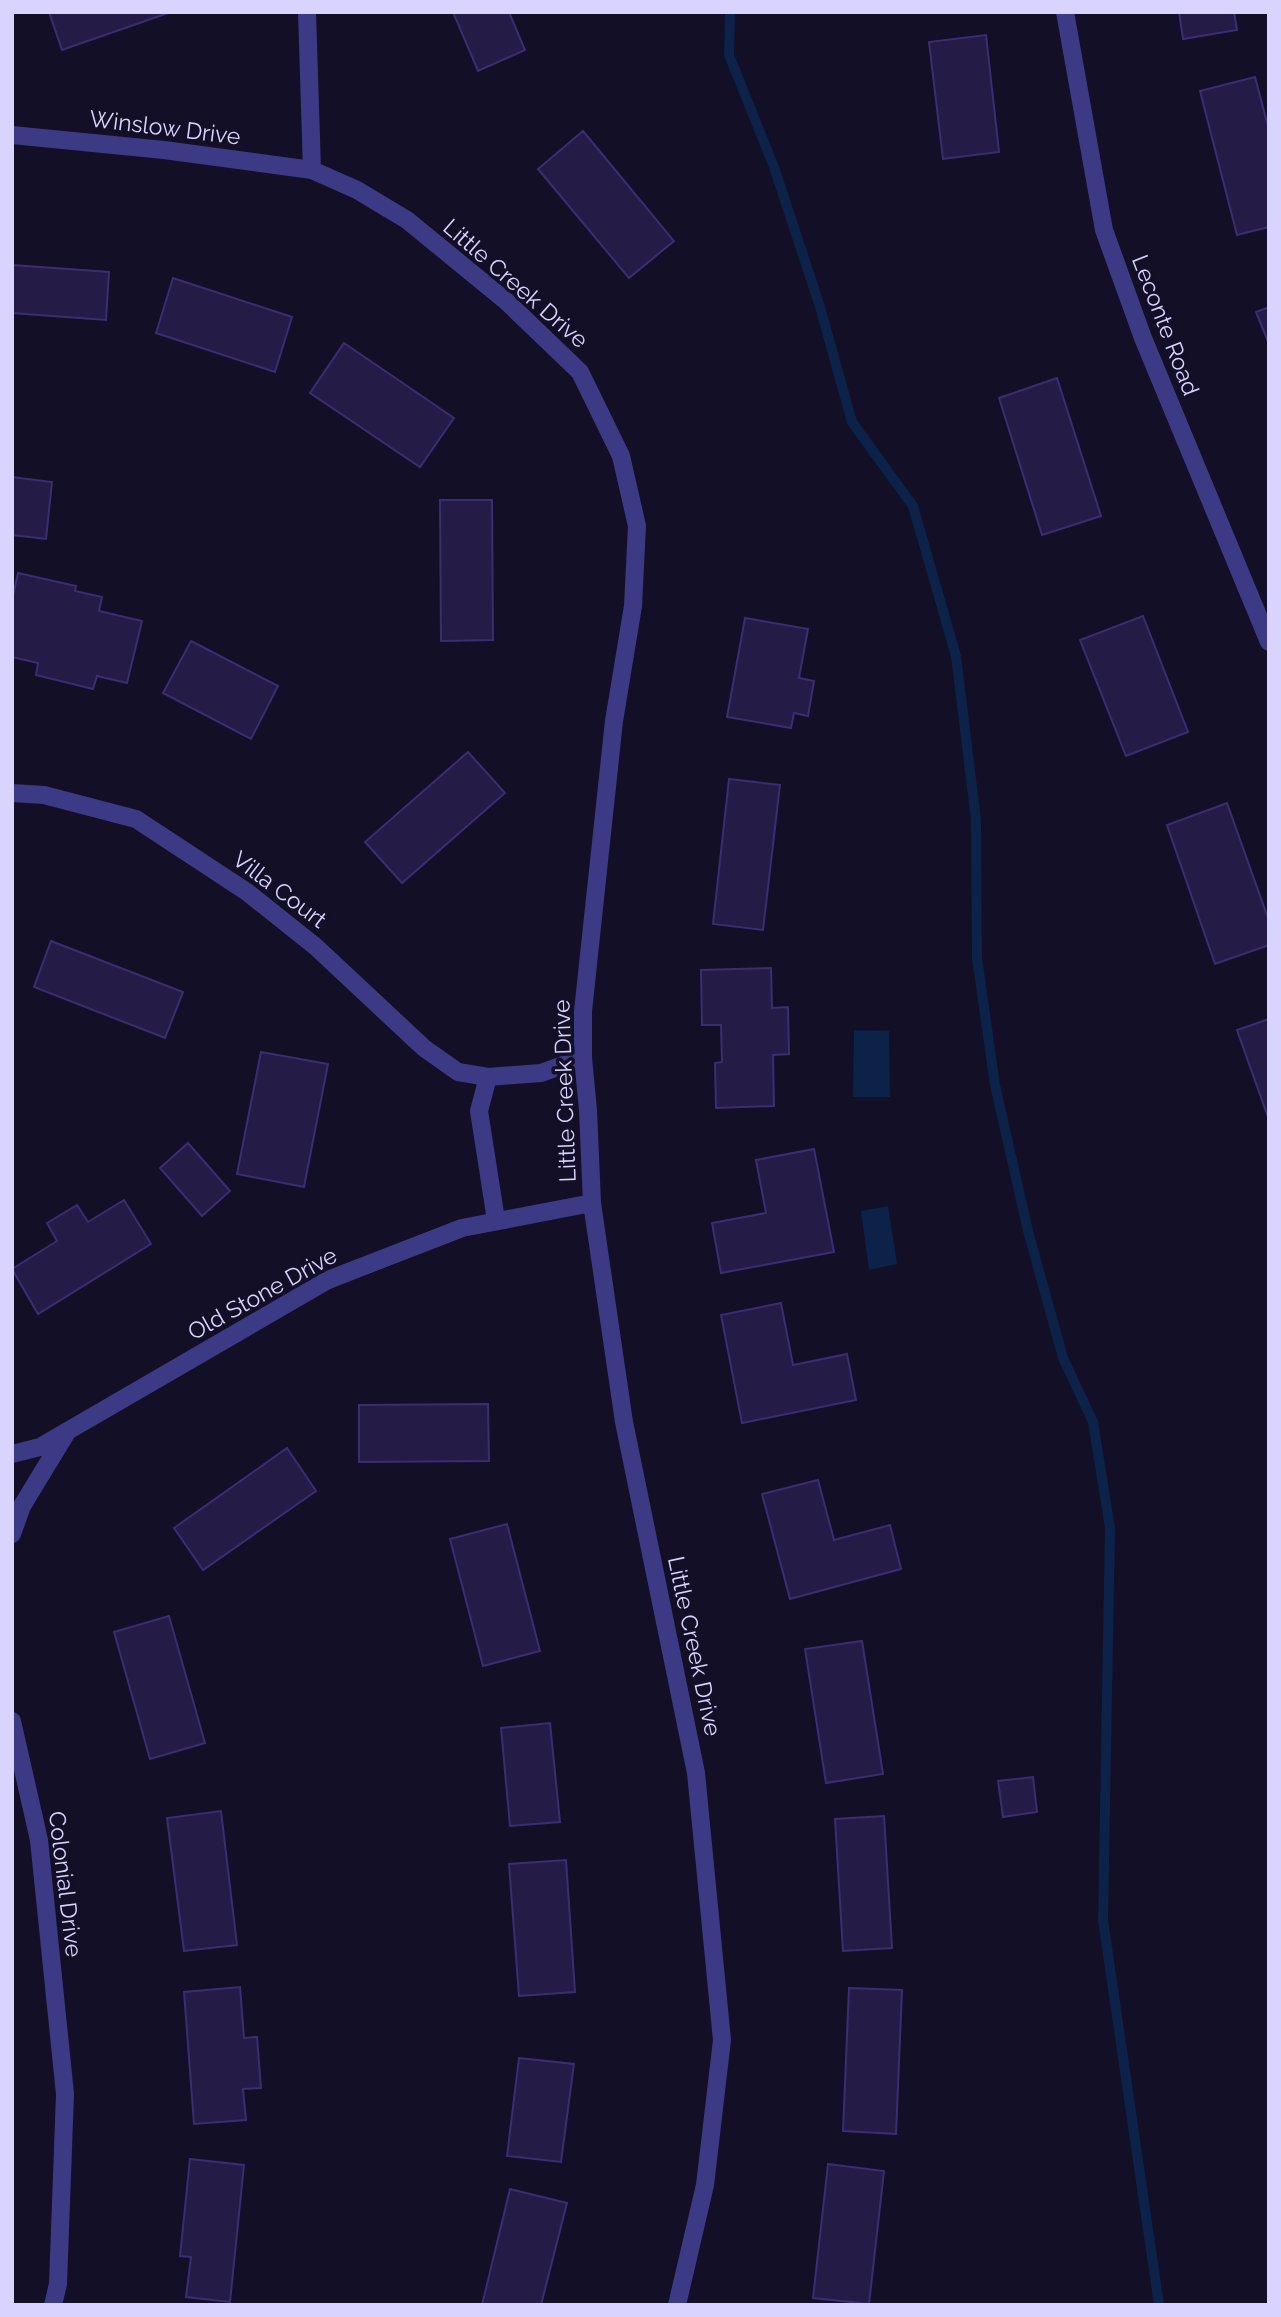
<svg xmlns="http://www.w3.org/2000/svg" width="1281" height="2317" font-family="Raleway,sans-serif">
<rect width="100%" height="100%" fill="#130f26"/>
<path fill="#0c2248" d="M 854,1030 L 889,1031 L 890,1097 L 853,1097 Z
M 888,1206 L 897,1264 L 869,1270 L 861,1211 Z"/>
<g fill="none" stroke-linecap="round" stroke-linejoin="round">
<path stroke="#0c2248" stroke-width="10" d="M 730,12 L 729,55 L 774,167 L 820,307 L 852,422 L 913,506 L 956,656 L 976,820 L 977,958 L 995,1085 L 1028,1231 L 1063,1358 L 1093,1422 L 1110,1528 L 1103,1920 L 1159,2305"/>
</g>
<path fill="#241b47" stroke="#3b2d73" stroke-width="2" d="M 49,12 L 171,12 L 62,50 Z
M 453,12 L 509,12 L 525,50 L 478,71 Z
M 1179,12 L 1234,12 L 1237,30 L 1183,39 Z
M 986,35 L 999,152 L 943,159 L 929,42 Z
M 1255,77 L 1269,130 L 1269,227 L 1237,235 L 1200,91 Z
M 583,131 L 674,241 L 629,278 L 538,169 Z
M 12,265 L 109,272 L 106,320 L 12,313 Z
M 173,278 L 292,317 L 275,372 L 156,333 Z
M 1269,307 L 1269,344 L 1256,312 Z
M 344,343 L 454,418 L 420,467 L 310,393 Z
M 1057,378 L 1101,516 L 1042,535 L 999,398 Z
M 12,477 L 52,482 L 46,539 L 12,535 Z
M 440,500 L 492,500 L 493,640 L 441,641 Z
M 18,573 L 76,586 L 75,591 L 102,597 L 99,611 L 142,621 L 127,683 L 97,676 L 93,689 L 36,675 L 38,663 L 12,657 L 12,600 Z
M 1143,616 L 1188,732 L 1126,756 L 1080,640 Z
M 745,618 L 808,629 L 799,678 L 814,681 L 808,716 L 794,713 L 791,728 L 727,717 Z
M 191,641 L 278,686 L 251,739 L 163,693 Z
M 468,752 L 505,793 L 402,883 L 365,842 Z
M 729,779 L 780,785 L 763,930 L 713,924 Z
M 1227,803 L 1269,921 L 1269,945 L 1215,964 L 1167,825 Z
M 51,941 L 183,992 L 165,1038 L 34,987 Z
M 771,968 L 772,1008 L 788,1007 L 789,1054 L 773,1055 L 774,1106 L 716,1108 L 715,1063 L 722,1062 L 721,1025 L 702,1025 L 701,970 Z
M 1269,1019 L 1269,1120 L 1237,1030 Z
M 261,1052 L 328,1064 L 304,1187 L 237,1174 Z
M 188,1143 L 230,1191 L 202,1216 L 160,1168 Z
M 814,1149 L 834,1252 L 721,1273 L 712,1223 L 766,1213 L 756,1160 Z
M 124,1200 L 151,1244 L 38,1314 L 12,1269 L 57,1241 L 47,1223 L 77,1205 L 88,1222 Z
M 781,1303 L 793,1365 L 847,1354 L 856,1400 L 742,1423 L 721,1315 Z
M 488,1404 L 489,1461 L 359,1462 L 359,1405 Z
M 287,1448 L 316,1491 L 203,1570 L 174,1528 Z
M 818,1480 L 834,1540 L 890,1525 L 901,1569 L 790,1599 L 762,1494 Z
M 507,1524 L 540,1651 L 483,1666 L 450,1539 Z
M 169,1616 L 205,1743 L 150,1759 L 114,1632 Z
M 862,1641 L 883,1774 L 826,1783 L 805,1649 Z
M 550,1723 L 560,1822 L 510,1826 L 501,1728 Z
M 1033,1777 L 1037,1812 L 1003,1817 L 998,1781 Z
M 221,1811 L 237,1945 L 184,1951 L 167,1818 Z
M 884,1816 L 892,1948 L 843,1951 L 835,1819 Z
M 566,1860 L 575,1992 L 519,1996 L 509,1864 Z
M 240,1987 L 244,2038 L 257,2037 L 261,2088 L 243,2089 L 246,2120 L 194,2124 L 184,1992 Z
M 849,1988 L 902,1990 L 896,2134 L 843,2131 Z
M 519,2058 L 574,2064 L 561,2162 L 507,2156 Z
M 190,2159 L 244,2165 L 230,2302 L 186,2297 L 191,2257 L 180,2256 Z
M 828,2164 L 884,2171 L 869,2304 L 813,2298 Z
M 510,2189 L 567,2203 L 541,2305 L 482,2305 Z"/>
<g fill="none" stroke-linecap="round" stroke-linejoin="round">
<path stroke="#3d3a85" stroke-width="18" d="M 307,12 L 312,170 L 357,190 L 407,220 L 506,301 L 580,372 L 621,456 L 637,526 L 633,606 L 614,721 L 583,1011 L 583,1058 L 588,1110 L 592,1203 L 624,1422 L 696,1773 L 722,2040 L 705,2185 L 677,2305
M 1065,12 L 1104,230 L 1143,338 L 1269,642
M 12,135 L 164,150 L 312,170
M 12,793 L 44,795 L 136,819 L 247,892 L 316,947 L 424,1048 L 458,1072 L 488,1077 L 541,1073 L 583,1058
M 488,1077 L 479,1111 L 496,1220
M 12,1454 L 40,1447 L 328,1280 L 462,1228 L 592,1203
M 12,1534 L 22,1506 L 67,1432
M 12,1721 L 39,1840 L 65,2094 L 58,2284 L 53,2305"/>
</g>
<g text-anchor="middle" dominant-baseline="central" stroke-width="7" stroke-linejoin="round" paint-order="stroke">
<g font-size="23" fill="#d9d4ff" stroke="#130f26">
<text transform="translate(165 127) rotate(7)">Winslow Drive</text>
<text transform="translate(516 283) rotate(41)">Little Creek Drive</text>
<text transform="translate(1166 325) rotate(69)">Leconte Road</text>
<text transform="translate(280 889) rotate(37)">Villa Court</text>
<text transform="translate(564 1091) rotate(-92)">Little Creek Drive</text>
<text transform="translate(262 1293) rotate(-29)">Old Stone Drive</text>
<text transform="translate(695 1646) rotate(78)">Little Creek Drive</text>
<text transform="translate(66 1884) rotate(83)">Colonial Drive</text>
</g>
</g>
<rect width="1281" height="2317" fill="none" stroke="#d9d4ff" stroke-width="28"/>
</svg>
